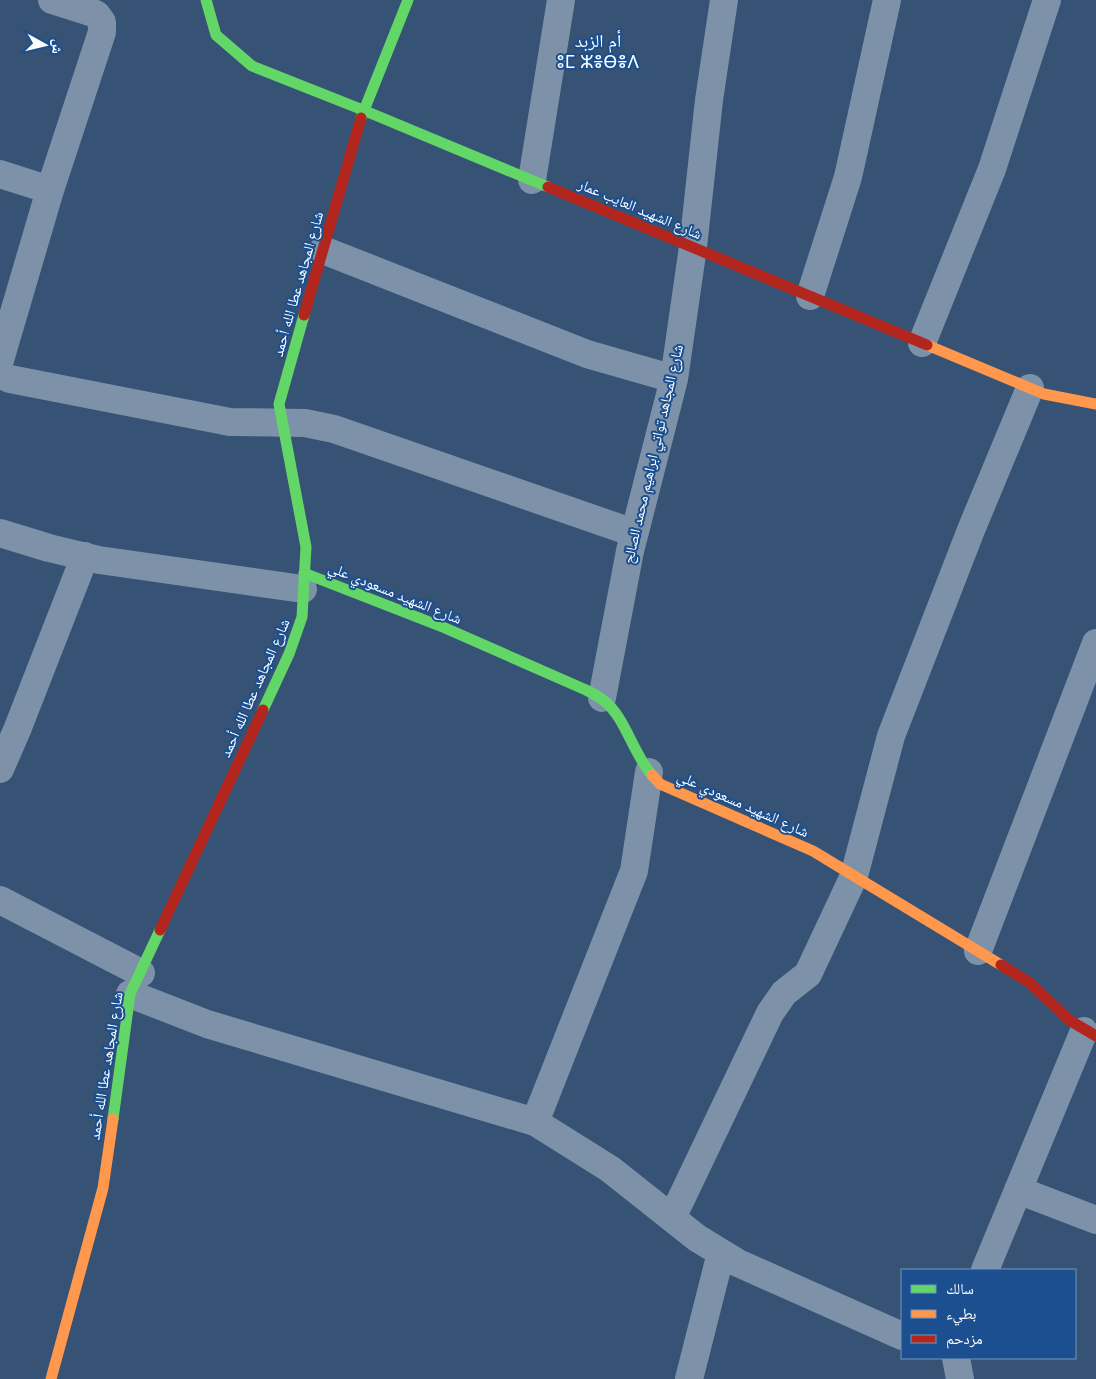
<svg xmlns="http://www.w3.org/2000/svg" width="1096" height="1379" font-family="'Varela Round','Noto Naskh Arabic','Noto Sans Tifinagh',sans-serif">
<rect width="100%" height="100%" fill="#365274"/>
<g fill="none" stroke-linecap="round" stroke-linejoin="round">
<path stroke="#7d92a8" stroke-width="28" d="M 0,174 L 50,190
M 532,180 L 561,0
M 323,250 L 587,354 L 674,379
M 810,296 L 848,177 L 887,0
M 922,343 L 992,169 L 1047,0
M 0,360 L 50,190 L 102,32 L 102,22 L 96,14 L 52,0
M 0,375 L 10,379 L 230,422 L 305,423 L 334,429 L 634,533
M 0,533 L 49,548 L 99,560 L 303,589
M 602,698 L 630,551 L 674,379 L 693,247 L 709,100 L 724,0
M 0,769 L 17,730 L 85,556
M 0,900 L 141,973
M 978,951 L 1096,643
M 130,994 L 207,1024 L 535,1122 L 610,1169 L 697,1238 L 738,1263 L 902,1336
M 535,1122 L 634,871 L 649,772
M 1018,1190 L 1096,1220
M 672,1218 L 770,1013 L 784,993 L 808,974 L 854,876 L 891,736 L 971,530 L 1030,388
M 985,1270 L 1084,1031
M 956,1358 L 960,1379
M 689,1379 L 721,1253"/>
<path stroke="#63d668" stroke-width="11" d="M 206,0 L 216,35 L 252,66 L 363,110 L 548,187
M 361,118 L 408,0
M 304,573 L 445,628 L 586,690 C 592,693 598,696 603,700 C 625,716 633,754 652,775
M 263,710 L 289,654 L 302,617 L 306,547 L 279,404 L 304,315
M 113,1119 L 130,994 L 160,930"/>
<path stroke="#ff974d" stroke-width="11" d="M 927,345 L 1044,394 L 1096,404
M 652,775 L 660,784 L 813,851 L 1001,965
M 51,1379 L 103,1188 L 113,1119"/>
<path stroke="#b3261e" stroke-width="11" d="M 548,187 L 927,345
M 304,315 L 361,118
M 160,930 L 263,710
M 1001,965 L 1030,983 L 1069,1020 L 1096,1036"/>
</g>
<g text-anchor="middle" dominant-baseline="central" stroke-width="4" stroke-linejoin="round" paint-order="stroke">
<g font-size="15" fill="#fff" stroke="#1b4f8f">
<text transform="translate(640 209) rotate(23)">شارع الشهيد العايب عمار</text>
<text transform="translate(298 284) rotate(-74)">شارع المجاهد عطا الله أحمد</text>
<text transform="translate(653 454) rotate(-77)">شارع المجاهد تواتي ابراهيم محمد الصالح</text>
<text transform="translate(395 593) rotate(22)">شارع الشهيد مسعودي علي</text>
<text transform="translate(255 688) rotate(-66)">شارع المجاهد عطا الله أحمد</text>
<text transform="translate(743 804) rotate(24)">شارع الشهيد مسعودي علي</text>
<text transform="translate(106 1066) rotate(-81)">شارع المجاهد عطا الله أحمد</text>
</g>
<g font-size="18" fill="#fff" stroke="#1b4f8f">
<text x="598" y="41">أم الزبد<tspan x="598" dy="21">ⵓⵎ ⵣⴻⴱⴻⴷ</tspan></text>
</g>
</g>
<rect x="901" y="1269" width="175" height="90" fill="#1b4f8f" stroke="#7695bc"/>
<rect x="911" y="1285" width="25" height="8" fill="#63d668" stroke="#7695bc"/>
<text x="946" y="1294" font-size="15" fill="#ffffff">سالك</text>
<rect x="911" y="1310" width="25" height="8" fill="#ff974d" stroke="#7695bc"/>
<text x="946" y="1319" font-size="15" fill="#ffffff">بطيء</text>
<rect x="911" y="1335" width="25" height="8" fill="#b3261e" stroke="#7695bc"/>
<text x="946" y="1344" font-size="15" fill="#ffffff">مزدحم</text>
<g transform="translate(45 45) rotate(98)" stroke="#1b4f8f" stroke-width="4" paint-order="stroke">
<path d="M0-4L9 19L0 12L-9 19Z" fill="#ffffff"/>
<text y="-8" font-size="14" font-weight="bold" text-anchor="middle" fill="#ffffff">ش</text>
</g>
</svg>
